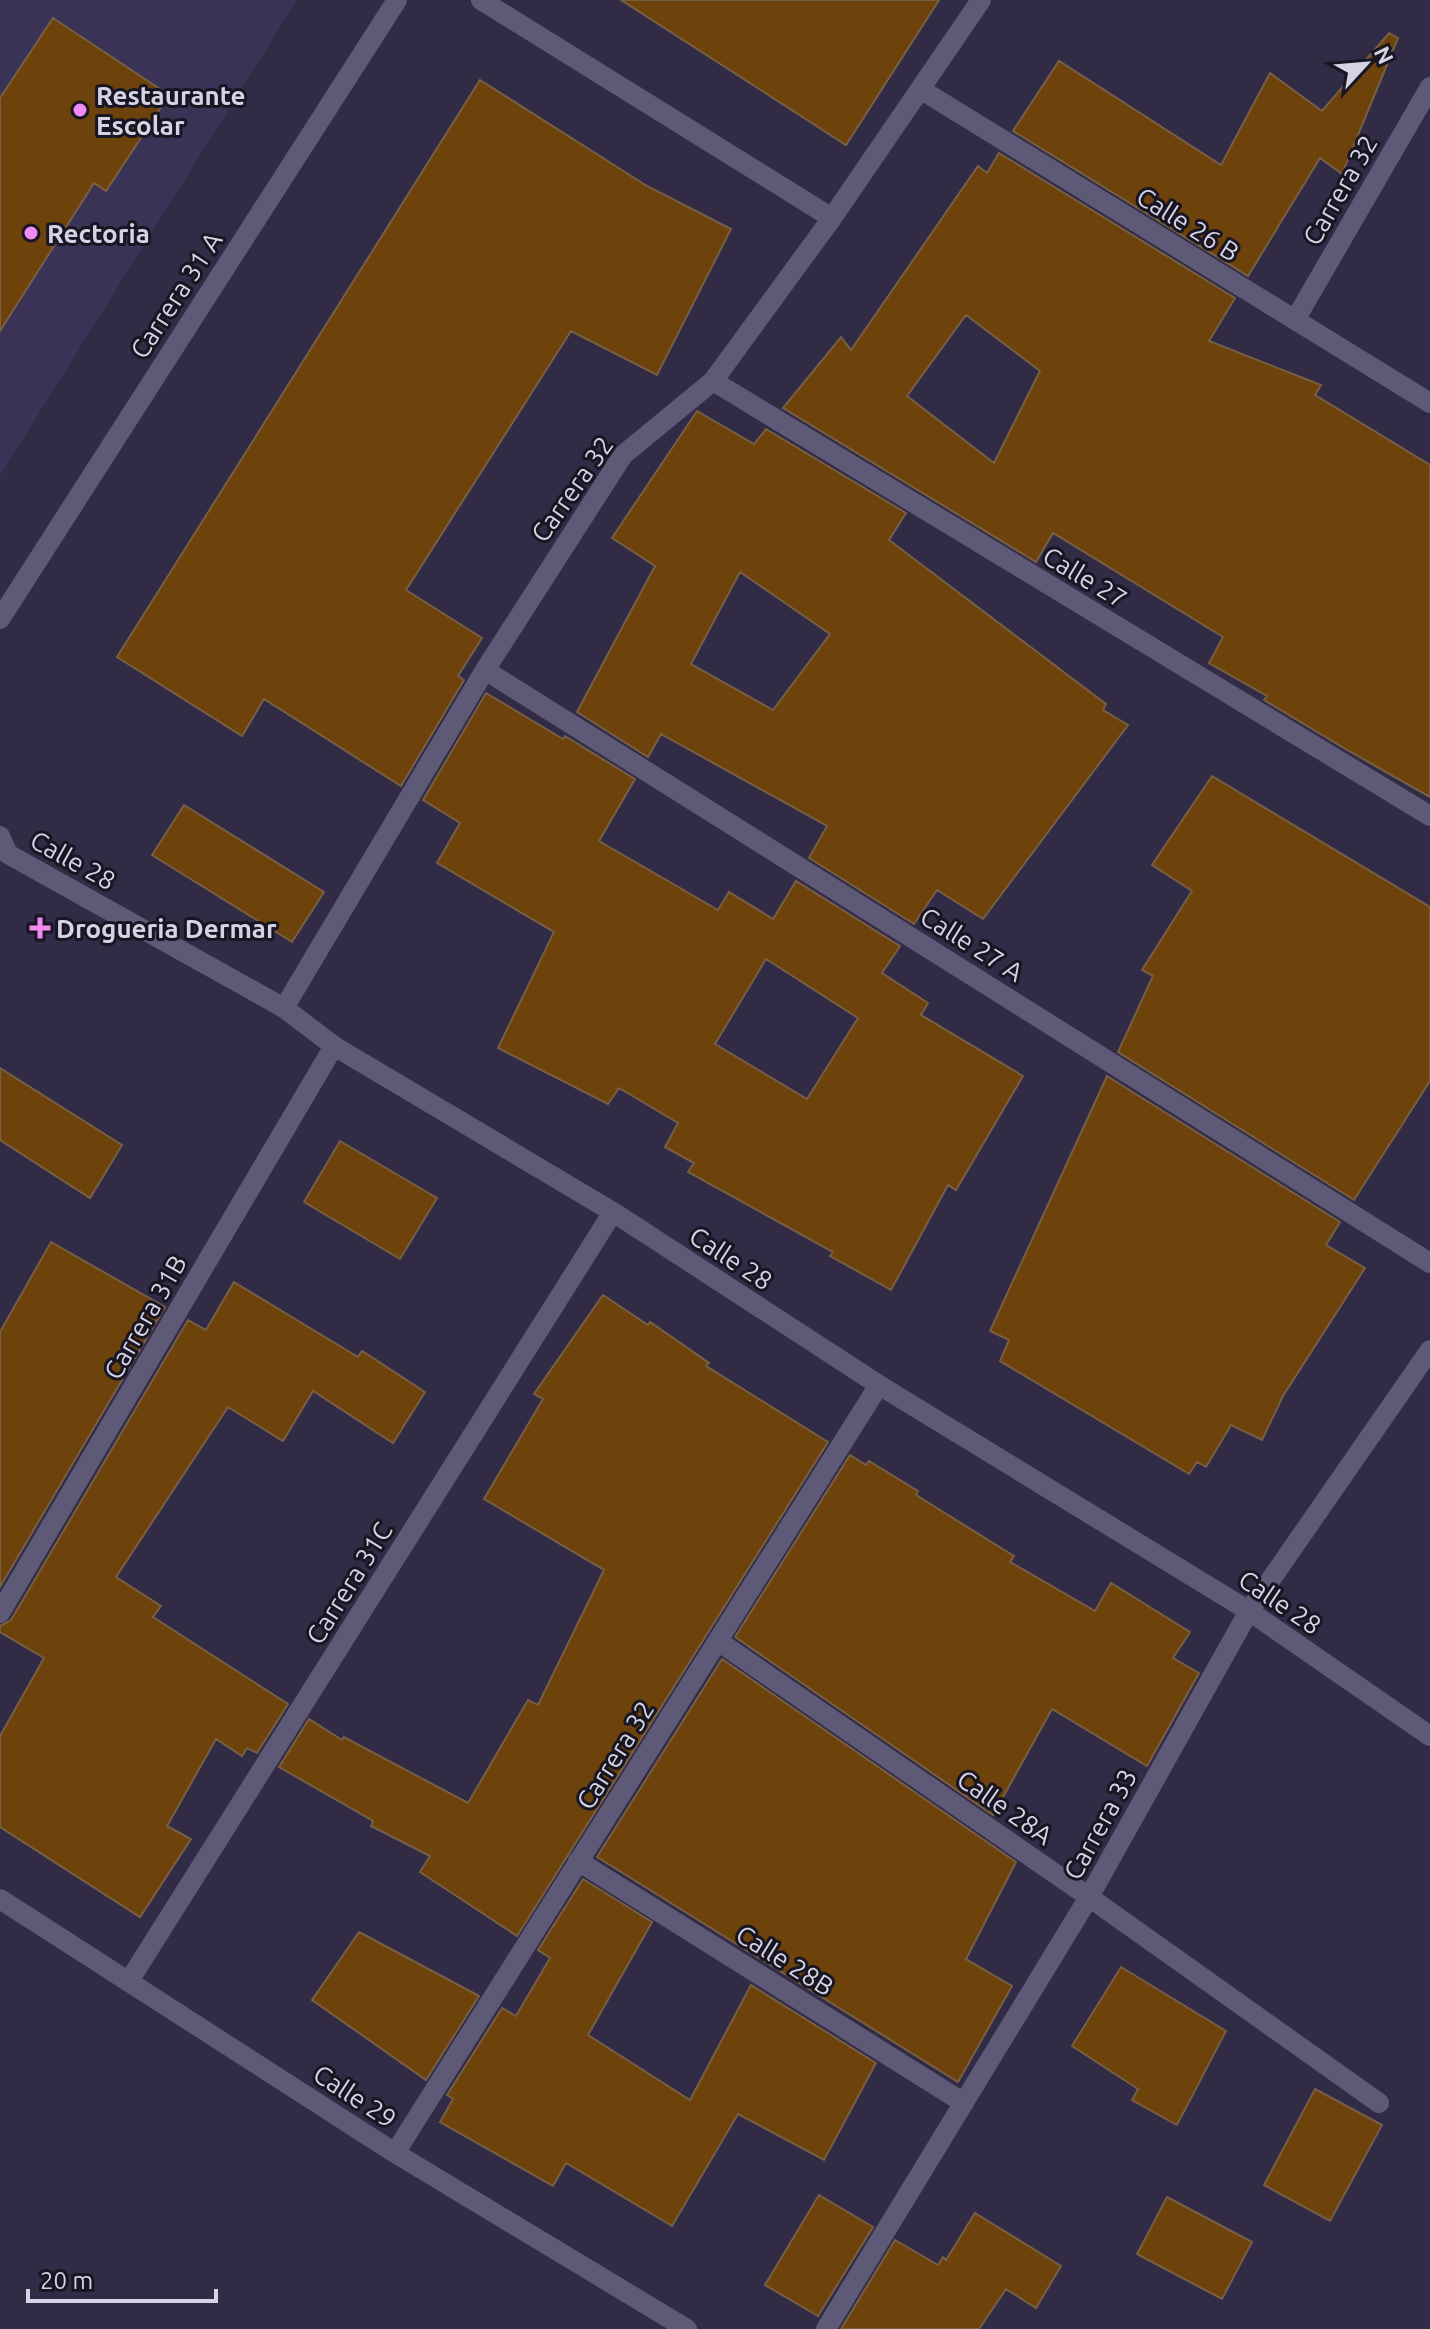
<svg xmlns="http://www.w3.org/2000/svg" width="1430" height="2329" font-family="Ubuntu,sans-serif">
<rect width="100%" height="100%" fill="#312b46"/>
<path fill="#3a3355" d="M 0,0 L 297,0 L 0,476 Z"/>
<path fill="#6d430b" stroke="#775f45" stroke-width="2" fill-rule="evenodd" d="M 621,0 L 939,0 L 846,145 Z
M 53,18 L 169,95 L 106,191 L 94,183 L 0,331 L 0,98 Z
M 1389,33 L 1398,38 L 1342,174 L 1320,158 L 1248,276 L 1013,131 L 1059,61 L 1221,165 L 1270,73 L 1322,111 Z
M 480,80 L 647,186 L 731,229 L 657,375 L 571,331 L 406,590 L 482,638 L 458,676 L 464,680 L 401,786 L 264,699 L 242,736 L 117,657 Z
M 999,153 L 1235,298 L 1209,341 L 1321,385 L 1315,395 L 1430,465 L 1430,797 L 1342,747 L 1264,700 L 1267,696 L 1209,663 L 1223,637 L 1053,533 L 1036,562 L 783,408 L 841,337 L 851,350 L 978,166 L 987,173 ZM 966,315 L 1040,371 L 994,463 L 907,396 Z
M 697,411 L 754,444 L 766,429 L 906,513 L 889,540 L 1106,704 L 1103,710 L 1128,725 L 983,919 L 937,890 L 914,924 L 809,858 L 827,826 L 661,734 L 648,757 L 577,712 L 655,566 L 612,538 ZM 740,572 L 830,634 L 773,710 L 691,664 Z
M 486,693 L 563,739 L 565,736 L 635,779 L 599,841 L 718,910 L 729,892 L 773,919 L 796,881 L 900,946 L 882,973 L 928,1003 L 921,1015 L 1023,1076 L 956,1190 L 948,1185 L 891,1290 L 830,1256 L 833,1252 L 688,1172 L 694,1163 L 665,1147 L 678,1123 L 619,1088 L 608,1104 L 498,1048 L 554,932 L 437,863 L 460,823 L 423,800 ZM 766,959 L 858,1018 L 807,1099 L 715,1044 Z
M 1212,776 L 1430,907 L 1430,1081 L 1354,1200 L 1118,1052 L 1153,976 L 1142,970 L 1192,891 L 1152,865 Z
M 184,805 L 324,892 L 292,942 L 152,855 Z
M 0,1068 L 122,1145 L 90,1198 L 0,1140 Z
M 1107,1076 L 1340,1222 L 1326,1245 L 1365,1268 L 1283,1396 L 1262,1440 L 1231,1425 L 1206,1467 L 1197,1462 L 1189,1474 L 1000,1361 L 1009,1340 L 990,1331 Z
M 340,1141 L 437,1198 L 400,1259 L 304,1202 Z
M 51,1242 L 165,1307 L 0,1587 L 0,1332 Z
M 234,1282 L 358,1357 L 362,1351 L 425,1392 L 393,1443 L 313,1391 L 283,1441 L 228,1407 L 116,1577 L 161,1606 L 153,1617 L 288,1704 L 257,1753 L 247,1748 L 242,1756 L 216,1739 L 167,1826 L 191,1839 L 140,1917 L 0,1827 L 0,1736 L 44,1658 L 0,1632 L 0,1626 L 11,1620 L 188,1320 L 206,1330 Z
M 603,1295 L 648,1325 L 650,1322 L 709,1363 L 706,1366 L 828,1442 L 517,1936 L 420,1872 L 430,1856 L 371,1826 L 373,1821 L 279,1767 L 309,1719 L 342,1740 L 344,1737 L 468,1803 L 528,1700 L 538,1705 L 604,1570 L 484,1499 L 543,1399 L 534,1394 Z
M 850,1455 L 866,1465 L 869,1461 L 918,1491 L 916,1495 L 1014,1556 L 1010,1562 L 1095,1611 L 1111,1583 L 1190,1632 L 1173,1658 L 1199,1673 L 1147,1766 L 1052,1709 L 993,1815 L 735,1637 Z
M 722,1659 L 1016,1862 L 966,1959 L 1012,1986 L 958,2082 L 597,1857 Z
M 583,1879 L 652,1922 L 588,2035 L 690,2100 L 751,1985 L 876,2063 L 824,2160 L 738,2114 L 672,2226 L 566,2163 L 553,2186 L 440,2122 L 453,2099 L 447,2095 L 502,2008 L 516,2016 L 550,1958 L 538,1950 Z
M 359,1932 L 479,1996 L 426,2080 L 312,2000 Z
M 1121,1967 L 1226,2031 L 1177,2125 L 1132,2100 L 1138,2089 L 1072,2046 Z
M 1315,2089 L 1382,2125 L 1330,2221 L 1264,2185 Z
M 819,2195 L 873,2227 L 818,2316 L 765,2285 Z
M 1167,2197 L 1252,2242 L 1222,2299 L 1137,2254 Z
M 975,2213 L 1061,2266 L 1036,2308 L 1006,2289 L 979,2329 L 841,2329 L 895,2240 L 938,2265 L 943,2257 L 946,2260 Z"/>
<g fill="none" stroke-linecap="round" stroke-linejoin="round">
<path stroke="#5f5978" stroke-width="20" d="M 481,0 L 832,218
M 920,89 L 1430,403
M 1295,320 L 1430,87
M 713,381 L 1430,816
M 0,619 L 397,0
M 485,670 L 1430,1263
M 0,836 L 8,854 L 284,1008 L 334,1046 L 613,1212 L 879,1385 L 1249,1611 L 1430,1736
M 284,1008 L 485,670 L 623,455 L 713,381 L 832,218 L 981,0
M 0,1613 L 334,1046
M 718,1641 L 1089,1897 L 1379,2103
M 578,1861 L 964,2103
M 0,1899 L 395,2153 L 687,2329
M 129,1981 L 613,1212
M 395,2153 L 879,1385
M 826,2329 L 1089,1897 L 1249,1611 L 1430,1350"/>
</g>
<g fill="#f28af3" stroke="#181622" stroke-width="3">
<circle cx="80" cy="110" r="8"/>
<circle cx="31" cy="233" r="8"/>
<path d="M36 916h8v8h8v8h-8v8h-8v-8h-8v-8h8z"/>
</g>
<g text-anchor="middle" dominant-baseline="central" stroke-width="6" stroke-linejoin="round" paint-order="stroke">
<g font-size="26" font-weight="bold" fill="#d6d3e5" stroke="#181622" text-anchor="start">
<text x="96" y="95">Restaurante<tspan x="96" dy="30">Escolar</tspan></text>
<text x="47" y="233">Rectoria</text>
<text x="56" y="928">Drogueria Dermar</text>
</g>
<g font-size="26" fill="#d6d3e5" stroke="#181622">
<text transform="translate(1340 190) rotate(-60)">Carrera 32</text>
<text transform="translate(1188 224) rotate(32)">Calle 26 B</text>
<text transform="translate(176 295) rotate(-57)">Carrera 31 A</text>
<text transform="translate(572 489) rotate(-55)">Carrera 32</text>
<text transform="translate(1085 577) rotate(31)">Calle 27</text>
<text transform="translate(73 860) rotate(29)">Calle 28</text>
<text transform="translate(972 944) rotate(32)">Calle 27 A</text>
<text transform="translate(731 1258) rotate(33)">Calle 28</text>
<text transform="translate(145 1317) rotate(-60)">Carrera 31B</text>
<text transform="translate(349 1583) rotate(-58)">Carrera 31C</text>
<text transform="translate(1280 1602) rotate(34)">Calle 28</text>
<text transform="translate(615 1755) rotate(-58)">Carrera 32</text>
<text transform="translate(1005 1807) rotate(35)">Calle 28A</text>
<text transform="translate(1100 1824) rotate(-61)">Carrera 33</text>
<text transform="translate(785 1960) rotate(32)">Calle 28B</text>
<text transform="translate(355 2096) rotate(33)">Calle 29</text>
</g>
</g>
<g transform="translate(1366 64) rotate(64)" stroke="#181622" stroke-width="6" paint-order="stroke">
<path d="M0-6L14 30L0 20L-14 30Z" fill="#d6d3e5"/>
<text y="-12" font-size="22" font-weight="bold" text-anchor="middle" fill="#d6d3e5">N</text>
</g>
<path d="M28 2289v12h188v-12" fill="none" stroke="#d6d3e5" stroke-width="4"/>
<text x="40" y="2289" font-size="24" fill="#d6d3e5" stroke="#181622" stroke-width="6" paint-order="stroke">20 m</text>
</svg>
